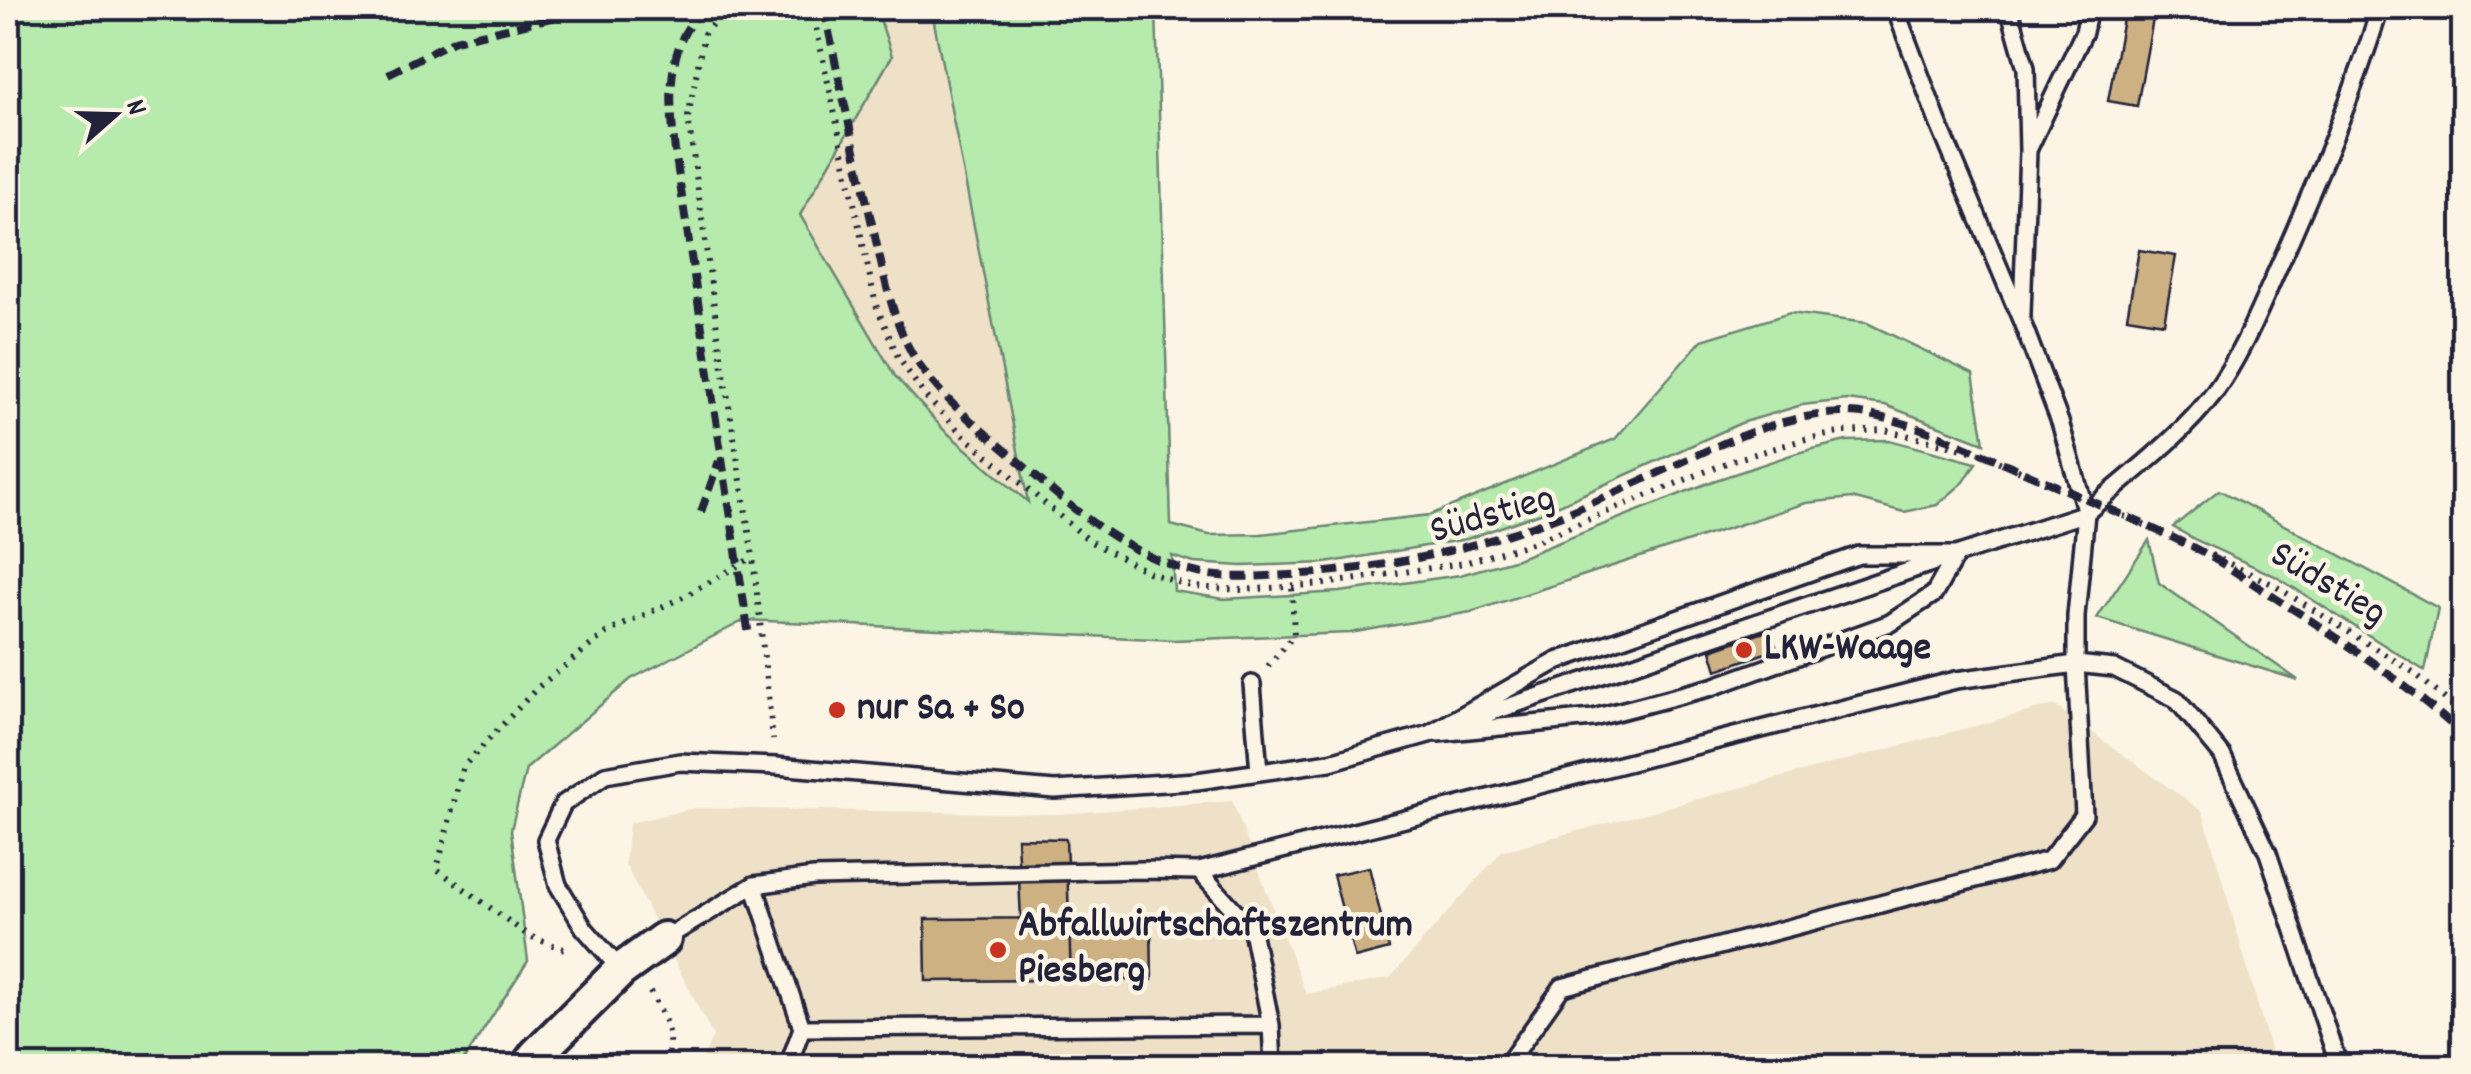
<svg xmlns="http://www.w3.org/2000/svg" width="2471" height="1074" font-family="Dekko,sans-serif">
<rect width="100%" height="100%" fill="#fcf5e5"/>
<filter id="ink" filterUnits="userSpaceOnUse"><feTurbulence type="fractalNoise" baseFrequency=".01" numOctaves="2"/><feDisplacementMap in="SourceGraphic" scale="20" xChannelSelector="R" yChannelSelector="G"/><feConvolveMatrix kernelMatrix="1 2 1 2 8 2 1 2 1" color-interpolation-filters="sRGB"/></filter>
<g filter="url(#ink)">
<path fill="#eee1c7" d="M 803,8 L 942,8 L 934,22 L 1030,503 L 944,430 L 895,376 L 799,214 L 892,56 L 880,19 L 814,18 Z
M 2054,705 L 2203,812 L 2275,1066 L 699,1066 L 713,1036 L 625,864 L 629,823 L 695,808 L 1059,814 L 1232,801 L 1306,994 L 1390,978 L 1502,851 Z"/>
<path fill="#b6ebad" stroke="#6c8674" stroke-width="2.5" d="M 8,8 L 803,8 L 815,18 L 880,19 L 892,56 L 800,215 L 895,376 L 944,430 L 1028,502 L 934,22 L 942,8 L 1156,8 L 1171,525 L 1209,535 L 1261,534 L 1430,515 L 1615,439 L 1702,340 L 1790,313 L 1867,323 L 1973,374 L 1984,443 L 1885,405 L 1847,400 L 1802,405 L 1741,423 L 1546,511 L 1467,539 L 1325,563 L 1242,566 L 1194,563 L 1172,556 L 1174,591 L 1224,599 L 1340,592 L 1460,575 L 1517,559 L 1713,481 L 1797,453 L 1846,441 L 1889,440 L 1976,463 L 1964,482 L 1937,505 L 1904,512 L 1852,498 L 1806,503 L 1471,612 L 1350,633 L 1174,640 L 745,620 L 631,679 L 526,769 L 511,830 L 528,961 L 460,1066 L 8,1066 Z
M 2219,490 L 2438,608 L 2425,671 L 2275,576 L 2196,540 L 2173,527 Z
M 2149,540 L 2159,583 L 2298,680 L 2097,618 Z"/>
<path fill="#cdb182" stroke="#22223b" stroke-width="2.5" d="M 2125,8 L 2155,8 L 2137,106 L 2108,101 Z
M 2139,250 L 2176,256 L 2164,323 L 2127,317 Z
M 1770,630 L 1777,649 L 1717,670 L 1711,650 Z
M 1017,838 L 1066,839 L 1069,918 L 1021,919 Z
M 1369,867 L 1389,949 L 1355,958 L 1333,875 Z
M 1069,918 L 1071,980 L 926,981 L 925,919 Z
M 1069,918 L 1151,919 L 1152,980 L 1071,980 Z"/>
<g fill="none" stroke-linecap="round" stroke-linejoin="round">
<g stroke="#22223b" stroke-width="22">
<path id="service" d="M 1895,8 L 1938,122 L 2022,322 L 2060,422 L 2086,513 C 2129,475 2179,439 2214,393 C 2244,351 2262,303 2283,257 C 2319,175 2354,93 2380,8
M 2009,8 L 2026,68 L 2028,151 L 2022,313
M 2029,148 L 2084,32 L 2089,8
M 1252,684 L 1259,772
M 1466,721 L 1941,560
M 1438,733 L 1593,718 L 1712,687 L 1890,623 L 1934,594 L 1956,555
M 1199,871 L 1252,930 L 1271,1025 L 1273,1066
M 754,885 L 802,1028 L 788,1066
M 664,939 L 754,885 L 814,877 L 1143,870 L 1199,871 L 1956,680 L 2076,664 L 2114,668 L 2176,699 L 2222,755 L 2268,853 L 2339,1066
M 621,970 L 584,928 L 558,885 L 546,840 L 563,804 L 605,775 L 680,762 L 776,766 L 1055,790 L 1197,781 L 1330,762 L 1429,734 L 1557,661 L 1859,555 L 1956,555 L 2086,513 L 2076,616 L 2076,664 L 2084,815 L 2049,860 L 1562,987 L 1506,1066
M 802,1028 L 1271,1025"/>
</g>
<g stroke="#22223b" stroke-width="40">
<path id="minor" d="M 528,1066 L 536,1055 L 621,970 L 664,939"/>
</g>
<path stroke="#22223b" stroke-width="6" stroke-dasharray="2.5 8" stroke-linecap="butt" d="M 725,8 L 704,34 L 688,117 L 719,342 L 753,557 L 773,740
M 812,8 L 876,305 L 898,357 L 925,396 L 962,434 L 1091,542 L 1148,572 L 1193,587 L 1243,590 L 1324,584 L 1464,563 L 1534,542 L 1731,461 L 1806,439 L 1844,432 L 1885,430 L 1979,453
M 2192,546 L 2272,584 L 2413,672 L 2464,715
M 1268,666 L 1294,635 L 1292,587
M 564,949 L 529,936 L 437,869 L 463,767 L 537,688 L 606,633 L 685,596 L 753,557
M 650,992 C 666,1020 674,1034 666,1066"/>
<use href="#service" stroke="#fcf5e5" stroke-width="15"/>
<use href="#minor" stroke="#fcf5e5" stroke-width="32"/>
<path stroke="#22223b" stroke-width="8" stroke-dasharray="15 8" stroke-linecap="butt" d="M 702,8 C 695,18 685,29 681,41 C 667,76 671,114 675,151 L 749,636
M 824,8 C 839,80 855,152 872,224 C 882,265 889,308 908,346 C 931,392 979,427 1017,460 C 1069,506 1124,555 1194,572 C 1217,578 1243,577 1267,576 C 1361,573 1458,554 1546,521 C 1592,504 1637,483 1682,462 C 1733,438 1784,415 1842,413 C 1894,411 1974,450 2022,471 C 2077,495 2132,518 2186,544 C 2218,559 2247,580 2277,599 C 2342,640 2407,683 2464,736
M 388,74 L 455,40 L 595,8
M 701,512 L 719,461"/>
<path stroke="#22223b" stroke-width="6" stroke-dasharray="2.5 8" stroke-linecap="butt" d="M 1979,453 L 2192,546"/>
</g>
</g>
<g fill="#c8321e" stroke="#fcf5e5" stroke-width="4">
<circle cx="1744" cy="650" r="10"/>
<circle cx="837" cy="710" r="10"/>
<circle cx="998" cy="950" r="10"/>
</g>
<g text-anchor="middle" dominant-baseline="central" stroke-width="9" stroke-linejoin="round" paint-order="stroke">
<g font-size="40" fill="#22223b" stroke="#fcf5e5">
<text transform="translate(1493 517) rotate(-16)">Südstieg</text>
<text transform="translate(2327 586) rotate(31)">Südstieg</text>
</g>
<g font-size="40" font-weight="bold" fill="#22223b" stroke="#fcf5e5" text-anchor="start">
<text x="1764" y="650">LKW-Waage</text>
<text x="857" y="710">nur Sa + So</text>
<text x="1018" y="927">Abfallwirtschaftszentrum<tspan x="1018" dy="46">Piesberg</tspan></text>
</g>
</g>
<rect width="2471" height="1074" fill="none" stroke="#fcf5e5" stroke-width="40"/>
<rect x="20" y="20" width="2431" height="1034" fill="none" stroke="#22223b" stroke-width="4" filter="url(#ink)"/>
<g transform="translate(115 115) rotate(70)" stroke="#fcf5e5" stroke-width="8" paint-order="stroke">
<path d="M0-8L18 38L0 25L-18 38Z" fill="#22223b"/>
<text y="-15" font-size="28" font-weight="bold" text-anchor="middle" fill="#22223b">N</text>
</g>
</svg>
